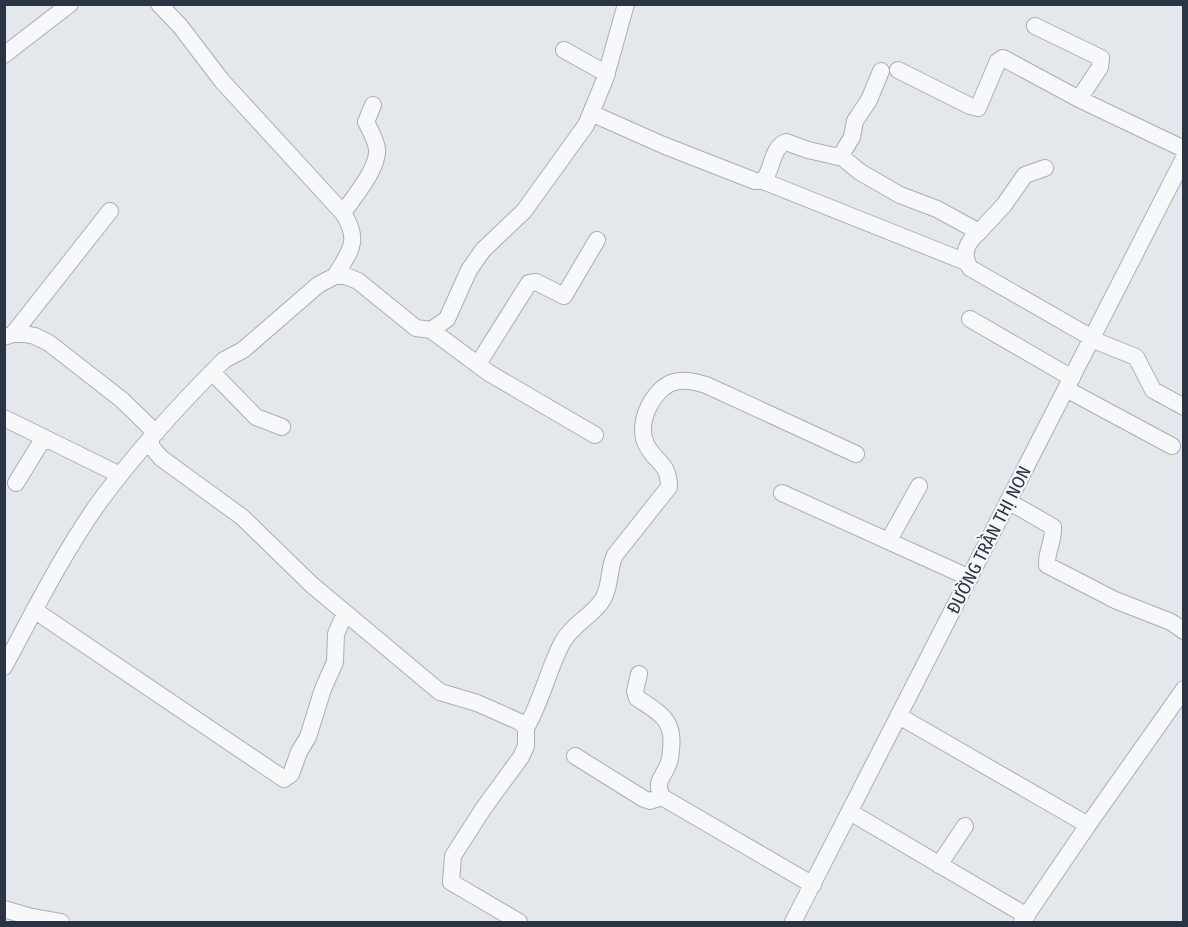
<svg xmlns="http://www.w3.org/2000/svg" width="1188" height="927" font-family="'Fira Sans Condensed',sans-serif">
<rect width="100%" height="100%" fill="#e4e7ec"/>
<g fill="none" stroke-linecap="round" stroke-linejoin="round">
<g stroke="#a9aeb7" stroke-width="18">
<path id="minor" d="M 159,4 L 180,26 L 222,81 L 343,213 C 361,241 350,251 335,276
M 1035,26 L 1101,58 L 1100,67 L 1079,99
M 564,50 L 607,74
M 4,55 L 70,4
M 898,70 L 970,106 L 978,108 L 998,61 L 1003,58 L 1079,99 L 1184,149
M 591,113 L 663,145 L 755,181 L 763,181 C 773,170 771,148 786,142 L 808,150 L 843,158 L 860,172 L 900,195 L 937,209 L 979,232 C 967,242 961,254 970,268 L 1092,338
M 840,157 L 852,137 L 855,121 L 869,100 L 881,71
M 763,181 L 966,262
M 343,213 C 353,198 379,168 377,149 C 376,140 370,130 366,122 L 373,105
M 979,232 L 1004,205 L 1025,175 L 1045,168
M 970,319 L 1072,378
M 431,330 L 489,373 L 595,435
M 13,334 L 110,211
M 4,337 L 13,334 L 24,334 L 35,336 L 49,343 L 122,400 L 156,433
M 1091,339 L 1136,357 L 1153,390 L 1184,407
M 478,364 L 529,283 L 536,282 L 564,296 L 597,240
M 212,372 L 256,417 L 282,427
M 1066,389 L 1172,446
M 4,418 L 120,475
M 151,439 L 151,446 L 161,458 L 242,517 L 312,585 L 440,692 L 477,703 L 520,722 L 526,728 L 526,746 L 521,757 L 483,809 L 453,856 L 451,882 L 519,922
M 16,483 L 43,439
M 782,493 L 970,578
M 1008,501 L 1053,527 C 1054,541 1046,552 1047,565 L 1115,600 L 1171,622 L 1184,631
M 889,540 L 919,486
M 34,610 L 284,779 L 291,774 L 299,752 L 308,737 L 323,689 L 335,662 L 336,634 L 345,613
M 4,667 C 34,611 63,553 100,501 C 137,451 180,404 224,360 L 243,350 L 318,285 L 335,276 L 346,276 L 358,281 L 416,328 L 431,330 L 447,319 L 469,270 L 483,250 L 524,211 L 586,125 L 605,79 L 626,4
M 639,674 L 635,691 L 637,698 C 658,712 675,719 671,749 C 671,755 670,761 667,767 C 661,781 655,781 662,797
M 899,716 L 1088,825 L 1022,922
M 526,728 C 542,700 548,670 562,643 C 572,624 594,615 603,599 C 611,586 608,569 615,555 L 669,487 C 669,462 655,463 646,444 C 636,423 653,388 674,382 C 685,379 695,382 706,385 L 856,454
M 575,756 L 644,799 L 650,801 L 662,797 L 813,885
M 850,812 L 1027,916
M 1088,825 L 1184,689
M 939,865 L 965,826
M 4,909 L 28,916 L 61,922
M 793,922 L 1184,158"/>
</g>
<use href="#minor" stroke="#f7f8fa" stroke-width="16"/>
</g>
<g text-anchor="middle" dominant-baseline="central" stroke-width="4.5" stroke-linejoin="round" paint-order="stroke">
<g font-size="18" fill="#2b3445" stroke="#f4f6f9">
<text transform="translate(989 540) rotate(-63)">ĐƯỜNG TRẦN THỊ NON</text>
</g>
</g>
<rect width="1188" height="927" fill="none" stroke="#2b3445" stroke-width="12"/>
</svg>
